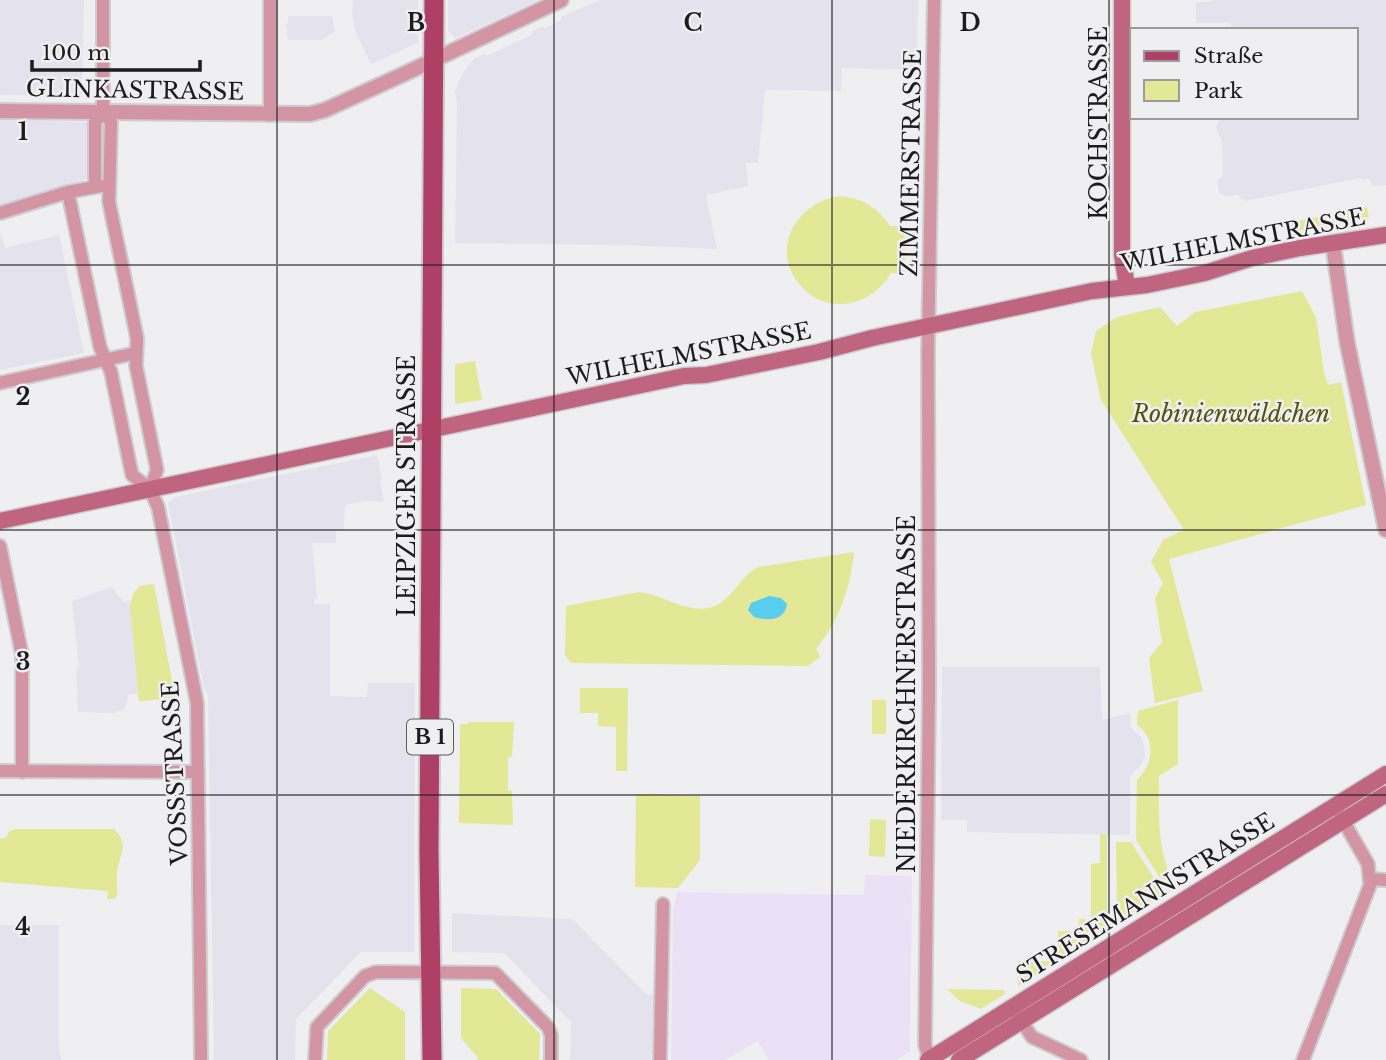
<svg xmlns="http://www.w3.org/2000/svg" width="1386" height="1060" font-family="'Libre Baskerville',serif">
<rect width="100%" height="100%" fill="#efeff1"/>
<path fill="#e4e3ed" d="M 0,0 L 84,0 L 82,96 L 0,95 Z
M 353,0 L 418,0 L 418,43 L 371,64 L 356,33 L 352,14 Z
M 448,0 L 538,0 L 456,38 L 448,31 Z
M 600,0 L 918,0 L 917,70 L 842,68 L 841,91 L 765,90 L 758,163 L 746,163 L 748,186 L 706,195 L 717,249 L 619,245 L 455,243 L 457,106 L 455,91 L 464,71 L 475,58 L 485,54 L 487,56 L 533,34 L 532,31 L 543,26 L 545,28 L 562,20 L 561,17 Z
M 1212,0 L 1386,0 L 1386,185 L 1372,186 L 1370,179 L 1362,180 L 1361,178 L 1245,201 L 1237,194 L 1228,197 L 1219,193 L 1217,180 L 1223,175 L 1222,140 L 1218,134 L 1216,127 L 1221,117 L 1356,117 L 1356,30 L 1231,30 L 1231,23 L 1196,23 L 1196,2 L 1211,2 Z
M 288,16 L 332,16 L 335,32 L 321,40 L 288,40 L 286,24 L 288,23 Z
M 0,120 L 91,122 L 90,178 L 0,207 Z
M 0,232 L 5,248 L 59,235 L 84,353 L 0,370 Z
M 377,455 L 382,479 L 380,480 L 384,502 L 365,501 L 345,505 L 344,530 L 336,531 L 336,543 L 312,543 L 317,598 L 314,599 L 314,604 L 330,604 L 330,696 L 367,697 L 368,683 L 415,683 L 414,952 L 361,952 L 296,1019 L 295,1060 L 214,1060 L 208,695 L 204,689 L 168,503 L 175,497 Z
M 154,584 L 175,698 L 139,701 L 137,693 L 128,695 L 127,703 L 123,710 L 114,713 L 78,712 L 76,671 L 79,666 L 72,601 L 112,587 L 124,602 L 131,601 L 140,586 Z
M 942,667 L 1100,667 L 1102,720 L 1130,713 L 1131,728 L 1141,737 L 1144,745 L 1145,755 L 1141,765 L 1130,776 L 1130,835 L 967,832 L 967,820 L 941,820 Z
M 452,913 L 572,919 L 646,994 L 655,995 L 655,1019 L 652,1021 L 652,1030 L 655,1031 L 655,1036 L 652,1037 L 652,1047 L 655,1052 L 651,1054 L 651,1060 L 570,1060 L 571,1022 L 504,953 L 452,952 Z
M 0,925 L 59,925 L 59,1046 L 61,1060 L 0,1060 Z"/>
<path fill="#ebe0f5" d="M 865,875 L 912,876 L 910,1051 L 896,1060 L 769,1060 L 758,1041 L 724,1060 L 671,1060 L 673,910 L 677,892 L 864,895 Z"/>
<path fill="#e3e897" d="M 840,196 C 864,199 877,207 890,226 L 905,226 L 905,274 L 891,273 C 872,306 827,317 800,285 C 769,248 797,202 840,196 Z
M 1367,207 L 1369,217 L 1290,232 L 1288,223 Z
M 1302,291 L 1316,317 L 1324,372 L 1328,385 L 1341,382 L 1366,505 L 1169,559 L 1203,691 L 1155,703 L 1149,658 L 1162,642 L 1155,598 L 1163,583 L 1151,562 L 1163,540 L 1184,530 L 1101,400 L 1091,354 L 1096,331 L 1117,317 L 1160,307 L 1177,326 L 1195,312 Z
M 475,361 L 482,400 L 455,404 L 455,364 Z
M 854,552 C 850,588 840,620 816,649 L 820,657 L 808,666 L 571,663 L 565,655 L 566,606 L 639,592 C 664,594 697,622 723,601 C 736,591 743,575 758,567 Z
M 154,584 L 175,698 L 139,701 L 130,606 L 133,594 L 140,586 Z
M 580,688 L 628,688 L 627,771 L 616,771 L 616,727 L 598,726 L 598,713 L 580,713 Z
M 872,700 L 886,700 L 886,734 L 872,734 Z
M 1178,700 L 1178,764 L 1159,776 C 1159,815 1156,852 1176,886 L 1168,891 L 1136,840 L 1137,780 C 1153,765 1157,739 1137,725 L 1138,711 Z
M 468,722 L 514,722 L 512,757 L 508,757 L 508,790 L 512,791 L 513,825 L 459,823 L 460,724 L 468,724 Z
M 636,794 L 700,796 L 700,860 L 678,888 L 635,887 Z
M 870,819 L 886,820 L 885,857 L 869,856 Z
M 15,829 L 114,829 C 131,847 119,853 117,872 C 116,880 118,889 117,896 L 114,899 L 107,899 L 108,891 L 0,882 L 0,839 L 7,837 L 8,832 Z
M 1100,834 L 1107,834 L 1107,910 L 1112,927 L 1099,935 L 1091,923 L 1091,864 L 1100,863 Z
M 1116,842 L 1131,842 L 1164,894 L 1120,921 L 1117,910 Z
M 1079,919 L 1085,919 L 1085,925 L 1094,938 L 1018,986 L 1018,961 L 1048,961 L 1048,953 L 1057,953 L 1058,931 L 1078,931 Z
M 370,988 L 405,1012 L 405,1060 L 327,1060 L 328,1031 Z
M 461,988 L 496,989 L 540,1034 L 539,1060 L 477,1060 L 478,1058 L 461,1038 Z
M 947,989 L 1004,990 L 1005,994 L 981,1009 L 960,1001 Z"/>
<path fill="#58cded" d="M 769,596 L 781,598 L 787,604 C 785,621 767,621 754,617 L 748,610 L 751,603 Z"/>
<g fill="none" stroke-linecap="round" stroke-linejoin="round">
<g stroke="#cdcdcf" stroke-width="16">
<path id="minor" d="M 103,112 L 111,122 L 109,202 L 137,338 L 136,366 L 157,470 L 150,489
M 270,115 L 270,0
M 95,185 L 95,122 L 103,112 L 103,0
M 68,192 L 100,347 L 111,372 L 132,475 L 150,489 L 158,507 L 197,703 L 201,1060
M 0,213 L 68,192 L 101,186
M 0,383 L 136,353
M 0,546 L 22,655 L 22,772
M 0,771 L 198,772
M 1370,879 L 1386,880
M 1018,1016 L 1032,1037 L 1081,1060
M 315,1060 L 317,1027 L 365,976 L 376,972 L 495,973 L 548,1027 L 551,1035 L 551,1060
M 660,1060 L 663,904
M 930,1060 L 925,1045 L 929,689 L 928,351 L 934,0
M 1303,1060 L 1370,885 L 1368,864 L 1340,815"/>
</g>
<g stroke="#cdcdcf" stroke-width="18">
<path id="tertiary" d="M 0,111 L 310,114 L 325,110 L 404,74 L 561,0
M 1333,244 L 1347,342 L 1386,530"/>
</g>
<g stroke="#cdcdcf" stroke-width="19">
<path id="secondary" d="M 1122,0 L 1122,255 L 1127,287
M 0,521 L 684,376 L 706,375 L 819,352 L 872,338 L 1092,291 L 1147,285 L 1205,273 L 1252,258 L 1300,248 L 1386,235
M 928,1060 L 1386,774
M 959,1060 L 1386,794"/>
</g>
<g stroke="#cdcdcf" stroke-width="23">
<path id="primary" d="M 432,1060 L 429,850 L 434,0"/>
</g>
<use href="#minor" stroke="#d394a3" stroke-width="12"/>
<use href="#tertiary" stroke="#d394a3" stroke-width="14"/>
<use href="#secondary" stroke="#bf657f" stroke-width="16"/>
<use href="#primary" stroke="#af4065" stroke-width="19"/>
</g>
<path fill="none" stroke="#1c1c1d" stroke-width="2" stroke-opacity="0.55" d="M 277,0 L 277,1060M 554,0 L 554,1060M 832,0 L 832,1060M 1109,0 L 1109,1060M 0,265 L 1386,265M 0,530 L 1386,530M 0,795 L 1386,795"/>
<g text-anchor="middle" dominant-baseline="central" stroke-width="5" stroke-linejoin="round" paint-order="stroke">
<rect fill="#efeff1" stroke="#5b5b5d" stroke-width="2" x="407" y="719.5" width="46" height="35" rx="5"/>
<g font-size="21" font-weight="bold" fill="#1c1c1d">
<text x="430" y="737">B 1</text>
</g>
<g font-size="23" fill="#1c1c1d" stroke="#efeff1">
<text transform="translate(135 90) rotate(1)">GLINKASTRASSE</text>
<text transform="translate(1099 123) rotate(-90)">KOCHSTRASSE</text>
<text transform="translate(911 163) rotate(-89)">ZIMMERSTRASSE</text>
<text transform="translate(1243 240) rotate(-11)">WILHELMSTRASSE</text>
<text transform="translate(689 354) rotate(-11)">WILHELMSTRASSE</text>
<text transform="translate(407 486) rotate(-90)">LEIPZIGER STRASSE</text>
<text transform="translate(907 694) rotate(-90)">NIEDERKIRCHNERSTRASSE</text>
<text transform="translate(175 773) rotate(-93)">VOSSSTRASSE</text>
<text transform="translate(1145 898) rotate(-32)">STRESEMANNSTRASSE</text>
</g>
<g font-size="23" font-style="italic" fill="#50520d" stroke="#efeff1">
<text x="1231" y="414">Robinienwäldchen</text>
</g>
</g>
<g font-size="23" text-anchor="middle" font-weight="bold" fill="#1c1c1d" stroke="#efeff1" stroke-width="5" stroke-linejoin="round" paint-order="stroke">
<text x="416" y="31">B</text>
<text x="693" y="31">C</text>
<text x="970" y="31">D</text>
<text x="23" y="140">1</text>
<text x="23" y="405">2</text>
<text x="23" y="670">3</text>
<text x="23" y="935">4</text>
</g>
<rect x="1130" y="28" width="228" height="91" fill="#efeff1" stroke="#9b9b9c" stroke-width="2"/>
<rect x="1144" y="51" width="35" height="10" fill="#af4065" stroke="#9b9b9c" stroke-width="2"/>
<text x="1194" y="63" font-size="21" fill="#1c1c1d">Straße</text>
<rect x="1144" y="80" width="35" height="21" fill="#e3e897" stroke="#9b9b9c" stroke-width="2"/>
<text x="1194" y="98" font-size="21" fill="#1c1c1d">Park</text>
<path d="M32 60v10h168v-10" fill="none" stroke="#1c1c1d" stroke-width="3.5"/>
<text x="42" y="60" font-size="21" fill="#1c1c1d" stroke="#efeff1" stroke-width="5" paint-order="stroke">100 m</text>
</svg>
